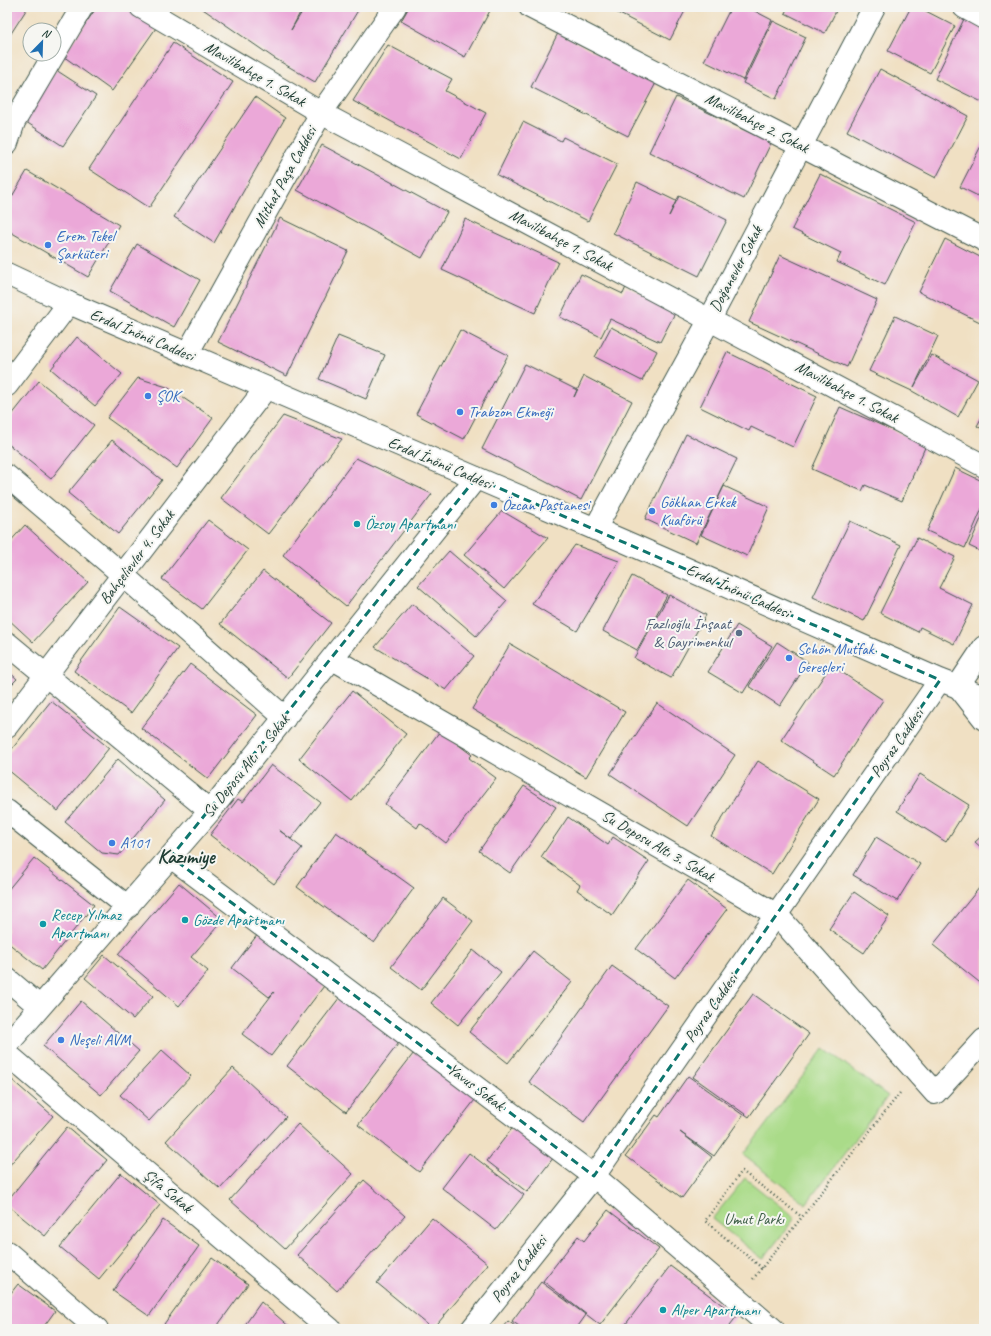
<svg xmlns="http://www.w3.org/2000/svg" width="991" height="1336" font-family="Caveat,sans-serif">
<rect width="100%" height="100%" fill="#f6f6f2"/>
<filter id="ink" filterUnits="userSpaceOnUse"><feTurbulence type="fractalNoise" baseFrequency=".025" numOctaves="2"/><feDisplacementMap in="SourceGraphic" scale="8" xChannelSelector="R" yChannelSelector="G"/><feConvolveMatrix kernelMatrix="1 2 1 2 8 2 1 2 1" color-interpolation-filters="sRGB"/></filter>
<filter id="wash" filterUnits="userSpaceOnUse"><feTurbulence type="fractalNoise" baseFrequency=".012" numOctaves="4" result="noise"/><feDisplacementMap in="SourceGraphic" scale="16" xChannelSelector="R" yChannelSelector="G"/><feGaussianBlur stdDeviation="0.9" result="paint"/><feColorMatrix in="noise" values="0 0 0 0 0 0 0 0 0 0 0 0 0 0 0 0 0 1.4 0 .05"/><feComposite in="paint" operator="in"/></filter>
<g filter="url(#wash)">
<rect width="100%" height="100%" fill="#f0e0c3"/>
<path fill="#aadb89" stroke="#648c5e" d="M 824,1048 L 888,1096 L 806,1204 L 743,1155 Z
M 745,1178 L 795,1218 L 763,1259 L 712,1219 Z"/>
<g id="blocks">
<path fill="#eba8d8" d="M 7,7 L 28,7 L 10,35 L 7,33 Z
M 97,7 L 126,7 L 156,28 L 112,91 L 63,56 Z
M 200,7 L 303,7 L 291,30 L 305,7 L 360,7 L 315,82 L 274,58 Z
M 409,7 L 492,7 L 465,57 L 401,21 Z
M 606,7 L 687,7 L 670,40 Z
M 731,7 L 747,7 L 772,20 L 743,80 L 704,61 Z
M 788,7 L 838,7 L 825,33 L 785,13 Z
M 911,7 L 918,7 L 955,26 L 930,73 L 888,51 Z
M 964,19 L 984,29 L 984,103 L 935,79 Z
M 773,21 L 806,37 L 776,99 L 743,83 Z
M 558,33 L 656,83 L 628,136 L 531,87 Z
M 173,43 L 233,82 L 149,208 L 89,169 Z
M 388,45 L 452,79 L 445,91 L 486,113 L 461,159 L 353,101 Z
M 880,69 L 968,116 L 936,178 L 847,131 Z
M 56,70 L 96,96 L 63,146 L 23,120 Z
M 255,97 L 285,118 L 214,243 L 174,217 Z
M 676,97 L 771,143 L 744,199 L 649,152 Z
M 523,122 L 561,141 L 563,137 L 617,164 L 588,221 L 497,175 Z
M 984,140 L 984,199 L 960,187 Z
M 322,145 L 447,212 L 422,258 L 297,190 Z
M 27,171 L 119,225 L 88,277 L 7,230 L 7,205 Z
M 820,174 L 916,222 L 885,285 L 837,262 L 841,253 L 792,229 Z
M 637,182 L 676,201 L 669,216 L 679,196 L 727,220 L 699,276 L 613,233 Z
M 280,218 L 348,251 L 287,376 L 218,342 Z
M 465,219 L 558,262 L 535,313 L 442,270 Z
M 945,239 L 984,259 L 984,324 L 919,292 Z
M 137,244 L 200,280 L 174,327 L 110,291 Z
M 780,255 L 877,300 L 847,367 L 749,322 Z
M 581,274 L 623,294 L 626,287 L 676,311 L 660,342 L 610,319 L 601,337 L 560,317 Z
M 895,316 L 938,336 L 914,387 L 932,355 L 978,380 L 958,417 L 912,391 L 869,371 Z
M 611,327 L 657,351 L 642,381 L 595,357 Z
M 460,330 L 508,355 L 464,439 L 416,414 Z
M 338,336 L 385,355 L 366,399 L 319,379 Z
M 77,337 L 122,374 L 95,406 L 51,369 Z
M 727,352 L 817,396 L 793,447 L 751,427 L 749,431 L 700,407 Z
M 525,364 L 577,390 L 574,397 L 584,376 L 632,401 L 581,500 L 482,449 Z
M 138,378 L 167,387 L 213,418 L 177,468 L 107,418 Z
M 39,381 L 94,425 L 51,479 L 7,443 L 7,421 Z
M 840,407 L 926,445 L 902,501 L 865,485 L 862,491 L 812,469 Z
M 984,413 L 984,430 L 977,426 Z
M 283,416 L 342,439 L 268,534 L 221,498 Z
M 686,434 L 737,459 L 696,543 L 645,519 Z
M 112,440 L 162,480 L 118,534 L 68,493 Z
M 356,458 L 432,494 L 346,606 L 283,555 Z
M 955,468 L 984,482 L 984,504 L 965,548 L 927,531 Z
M 724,486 L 769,507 L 747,556 L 701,535 Z
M 502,511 L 548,538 L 504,589 L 464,555 Z
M 984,512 L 984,553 L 969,546 Z
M 208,520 L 248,550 L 202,609 L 162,579 Z
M 850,521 L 901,545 L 864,621 L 813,597 Z
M 25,525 L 88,582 L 33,642 L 7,618 L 7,545 Z
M 917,538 L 955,557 L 939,588 L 973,605 L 954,644 L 920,627 L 918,632 L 880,613 Z
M 575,545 L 619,561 L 577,631 L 532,604 Z
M 449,551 L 507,601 L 476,636 L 418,586 Z
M 263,571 L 331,623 L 288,678 L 220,624 Z
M 632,576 L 667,595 L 637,650 L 603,631 Z
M 669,595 L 706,615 L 671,678 L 634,658 Z
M 412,604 L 474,656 L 446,690 L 375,647 Z
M 120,607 L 178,648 L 131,713 L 74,671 Z
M 737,625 L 772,646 L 743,693 L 708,672 Z
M 777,642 L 808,662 L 780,706 L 749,686 Z
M 510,644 L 625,712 L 586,777 L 472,709 Z
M 190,664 L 257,715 L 208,779 L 141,728 Z
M 831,665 L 883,700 L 834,775 L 781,740 Z
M 7,670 L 17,679 L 7,689 Z
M 352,691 L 406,734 L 352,801 L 299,759 Z
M 51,701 L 109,748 L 58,811 L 7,769 L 7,755 Z
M 657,703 L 735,755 L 688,826 L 610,774 Z
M 440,731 L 472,755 L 469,758 L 496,778 L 446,843 L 420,823 L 417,828 L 385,804 Z
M 118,759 L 165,800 L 119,855 L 102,853 L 65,822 Z
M 758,761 L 819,799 L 772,874 L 711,836 Z
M 271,765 L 320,802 L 291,839 L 279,830 L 302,848 L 274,884 L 210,835 L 238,799 L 243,802 Z
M 920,774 L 969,805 L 946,842 L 897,811 Z
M 524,786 L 556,807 L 510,873 L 479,851 Z
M 568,817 L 608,845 L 613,837 L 649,861 L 612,915 L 577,890 L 580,885 L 541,857 Z
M 336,832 L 414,888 L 374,943 L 297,887 Z
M 984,834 L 984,850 L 975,842 Z
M 876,837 L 920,864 L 897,901 L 853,875 Z
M 34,858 L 94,905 L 42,970 L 7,942 L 7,891 Z
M 688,880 L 727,909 L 675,978 L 636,949 Z
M 984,882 L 984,986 L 933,945 Z
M 179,883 L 223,920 L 191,957 L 208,971 L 179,1006 L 118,954 Z
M 854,892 L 889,916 L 864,953 L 829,929 Z
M 443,898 L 473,921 L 421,990 L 391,967 Z
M 261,930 L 327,982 L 271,1056 L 242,1034 L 274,992 L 269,997 L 232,968 Z
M 473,950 L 501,972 L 458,1025 L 431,1003 Z
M 533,951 L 572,982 L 508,1063 L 469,1032 Z
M 104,955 L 153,996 L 133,1019 L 85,978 Z
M 612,966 L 668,1006 L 584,1122 L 529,1082 Z
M 343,993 L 402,1039 L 346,1112 L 287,1066 Z
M 753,994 L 809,1034 L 749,1117 L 693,1077 Z
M 81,1001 L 139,1051 L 101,1095 L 43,1046 Z
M 417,1049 L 478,1096 L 419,1172 L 358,1125 Z
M 162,1050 L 191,1076 L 149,1121 L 120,1095 Z
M 233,1068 L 286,1117 L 220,1189 L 166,1141 Z
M 688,1076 L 743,1115 L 714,1156 L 680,1132 L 712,1157 L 682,1198 L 626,1156 L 656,1115 L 659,1117 Z
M 11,1079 L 53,1116 L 7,1168 L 7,1084 Z
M 298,1124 L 353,1174 L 285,1249 L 230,1200 Z
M 514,1126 L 554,1157 L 527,1192 L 487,1161 Z
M 67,1127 L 107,1160 L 45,1236 L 7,1205 L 7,1201 Z
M 469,1153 L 524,1195 L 496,1230 L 442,1188 Z
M 121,1173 L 160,1205 L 99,1279 L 60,1247 Z
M 364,1180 L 405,1216 L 337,1291 L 297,1255 Z
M 608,1210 L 659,1249 L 600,1325 L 543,1281 L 578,1236 L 584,1241 Z
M 432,1218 L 488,1264 L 433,1329 L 377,1283 Z
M 163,1220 L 199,1246 L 149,1316 L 113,1291 Z
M 212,1258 L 248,1284 L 215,1329 L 171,1329 L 164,1324 Z
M 670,1266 L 737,1316 L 727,1329 L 622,1329 Z
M 541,1282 L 586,1315 L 576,1329 L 523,1329 L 512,1321 Z
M 18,1284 L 55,1311 L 42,1329 L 7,1329 L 7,1298 Z
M 261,1302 L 292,1329 L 242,1329 Z
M 508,1321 L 519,1329 L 501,1329 Z"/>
</g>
</g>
<g filter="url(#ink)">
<use href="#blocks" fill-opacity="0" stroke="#3e5549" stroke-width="1"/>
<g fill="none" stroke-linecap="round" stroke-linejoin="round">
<g stroke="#3e5549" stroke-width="24">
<path id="street" d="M 141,7 L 321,113 L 984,466
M 530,7 L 984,240
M 964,7 L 984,18
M 7,143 L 14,122 L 82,7
M 7,385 L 69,303
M 7,476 L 124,576 L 285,718
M 595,529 L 710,319 L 874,7
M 7,643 L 210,811
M 984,647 L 958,686 L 984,719
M 333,659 L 777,915 L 935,1093 L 984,1040
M 7,726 L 266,388
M 7,811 L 128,907
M 171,857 L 594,1176 L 773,1329
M 7,979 L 40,1007
M 7,1045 L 210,811 L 476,478
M 7,1054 L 330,1329
M 7,1252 L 97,1329"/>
</g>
<g stroke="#3e5549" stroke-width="24">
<path id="secondary" d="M 7,274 L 69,303 L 621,540 L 940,680 L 984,697
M 187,354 L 321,113 L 395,7
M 472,1329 L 594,1176 L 940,680"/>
</g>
<path stroke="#3e5549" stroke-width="2.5" stroke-dasharray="1 3" stroke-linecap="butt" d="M 762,1268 L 705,1221 L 742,1171 L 802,1217
M 753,1279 L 900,1093"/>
<use href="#street" stroke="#fff" stroke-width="22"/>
<use href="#secondary" stroke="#fff" stroke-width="22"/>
</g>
</g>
<path fill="none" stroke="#0f766e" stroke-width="3" stroke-dasharray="8 5" stroke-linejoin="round" d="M 476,478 L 940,680 L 594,1176 L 171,857 Z"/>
<g fill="#3f7fe0" stroke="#f6f6f2" stroke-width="1.5">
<circle cx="48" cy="245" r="4"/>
<circle cx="148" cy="396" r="4"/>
<circle cx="460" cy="412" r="4"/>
<circle cx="494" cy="505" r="4"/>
<circle cx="652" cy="511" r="4"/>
<circle cx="789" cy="658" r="4"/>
<circle cx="112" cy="843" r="4"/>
<circle cx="61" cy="1040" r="4"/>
</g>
<g fill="#0f9aa8" stroke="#f6f6f2" stroke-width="1.5">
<circle cx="357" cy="524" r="4"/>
<circle cx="185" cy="920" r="4"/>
<circle cx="43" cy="924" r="4"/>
<circle cx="663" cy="1310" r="4"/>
</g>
<circle fill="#5c6f8a" stroke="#f6f6f2" stroke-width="1.5" cx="739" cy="633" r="4"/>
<g text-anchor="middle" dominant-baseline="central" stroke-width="4" stroke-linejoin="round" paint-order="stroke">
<g font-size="16" fill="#1f3d34" stroke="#f6f6f2">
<text transform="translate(255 74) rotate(30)">Mavilibahçe 1. Sokak</text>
<text transform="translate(757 123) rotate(27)">Mavilibahçe 2. Sokak</text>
<text transform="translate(285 177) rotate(-61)">Mithat Paşa Caddesi</text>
<text transform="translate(561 240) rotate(28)">Mavilibahçe 1. Sokak</text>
<text transform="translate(736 269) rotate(-62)">Doğanevler Sokak</text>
<text transform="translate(142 335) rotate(23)">Erdal İnönü Caddesi</text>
<text transform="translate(847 392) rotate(28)">Mavilibahçe 1. Sokak</text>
<text transform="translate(440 463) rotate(23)">Erdal İnönü Caddesi</text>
<text transform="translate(137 557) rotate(-53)">Bahçelievler 4. Sokak</text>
<text transform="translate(738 591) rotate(24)">Erdal İnönü Caddesi</text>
<text transform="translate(897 743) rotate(-55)">Poyraz Caddesi</text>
<text transform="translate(246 766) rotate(-51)">Su Deposu Altı 2. Sokak</text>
<text transform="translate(658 846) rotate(30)">Su Deposu Altı 3. Sokak</text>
<text transform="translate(711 1008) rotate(-55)">Poyraz Caddesi</text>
<text transform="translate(476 1087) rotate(37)">Yavus Sokak</text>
<text transform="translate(168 1191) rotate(40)">Şifa Sokak</text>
<text transform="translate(519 1269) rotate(-52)">Poyraz Caddesi</text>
</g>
<g font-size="16" fill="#366cbe" stroke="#f6f6f2" text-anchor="start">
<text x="56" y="236">Erem Tekel<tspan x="56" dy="18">Şarküteri</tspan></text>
<text x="156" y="396">ŞOK</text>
<text x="468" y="412">Trabzon Ekmeği</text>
<text x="660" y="502">Gökhan Erkek<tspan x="660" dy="18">Kuaförü</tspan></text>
<text x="502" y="505">Özcan Pastanesi</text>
<text x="797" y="649">Schön Mutfak<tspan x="797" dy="18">Gereçleri</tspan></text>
<text x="120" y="843">A101</text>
<text x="69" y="1040">Neşeli AVM</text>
</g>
<g font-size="16" fill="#0d838f" stroke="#f6f6f2" text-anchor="start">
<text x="365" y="524">Özsoy Apartmanı</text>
<text x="51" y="915">Recep Yılmaz<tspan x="51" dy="18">Apartmanı</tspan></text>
<text x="193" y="920">Gözde Apartmanı</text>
<text x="671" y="1310">Alper Apartmanı</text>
</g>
<g font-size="16" fill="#4e5e75" stroke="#f6f6f2" text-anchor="end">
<text x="731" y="624">Fazlıoğlu İnşaat<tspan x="731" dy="18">&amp; Gayrimenkul</tspan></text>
</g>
<g font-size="16" fill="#3b5d45" stroke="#f6f6f2">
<text x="754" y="1219">Umut Parkı</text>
</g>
<g font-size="20" font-weight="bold" fill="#1f3d34" stroke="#f6f6f2">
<text x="186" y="856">Kazımiye</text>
</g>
</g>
<rect width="991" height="1336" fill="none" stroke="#f6f6f2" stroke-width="24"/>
<g transform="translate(42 42) rotate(23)"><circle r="19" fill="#f6f6f2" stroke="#a0aca6"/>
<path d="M0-3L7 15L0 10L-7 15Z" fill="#1f6fb2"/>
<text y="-6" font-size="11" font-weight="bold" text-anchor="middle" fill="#1f3d34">N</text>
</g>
</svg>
